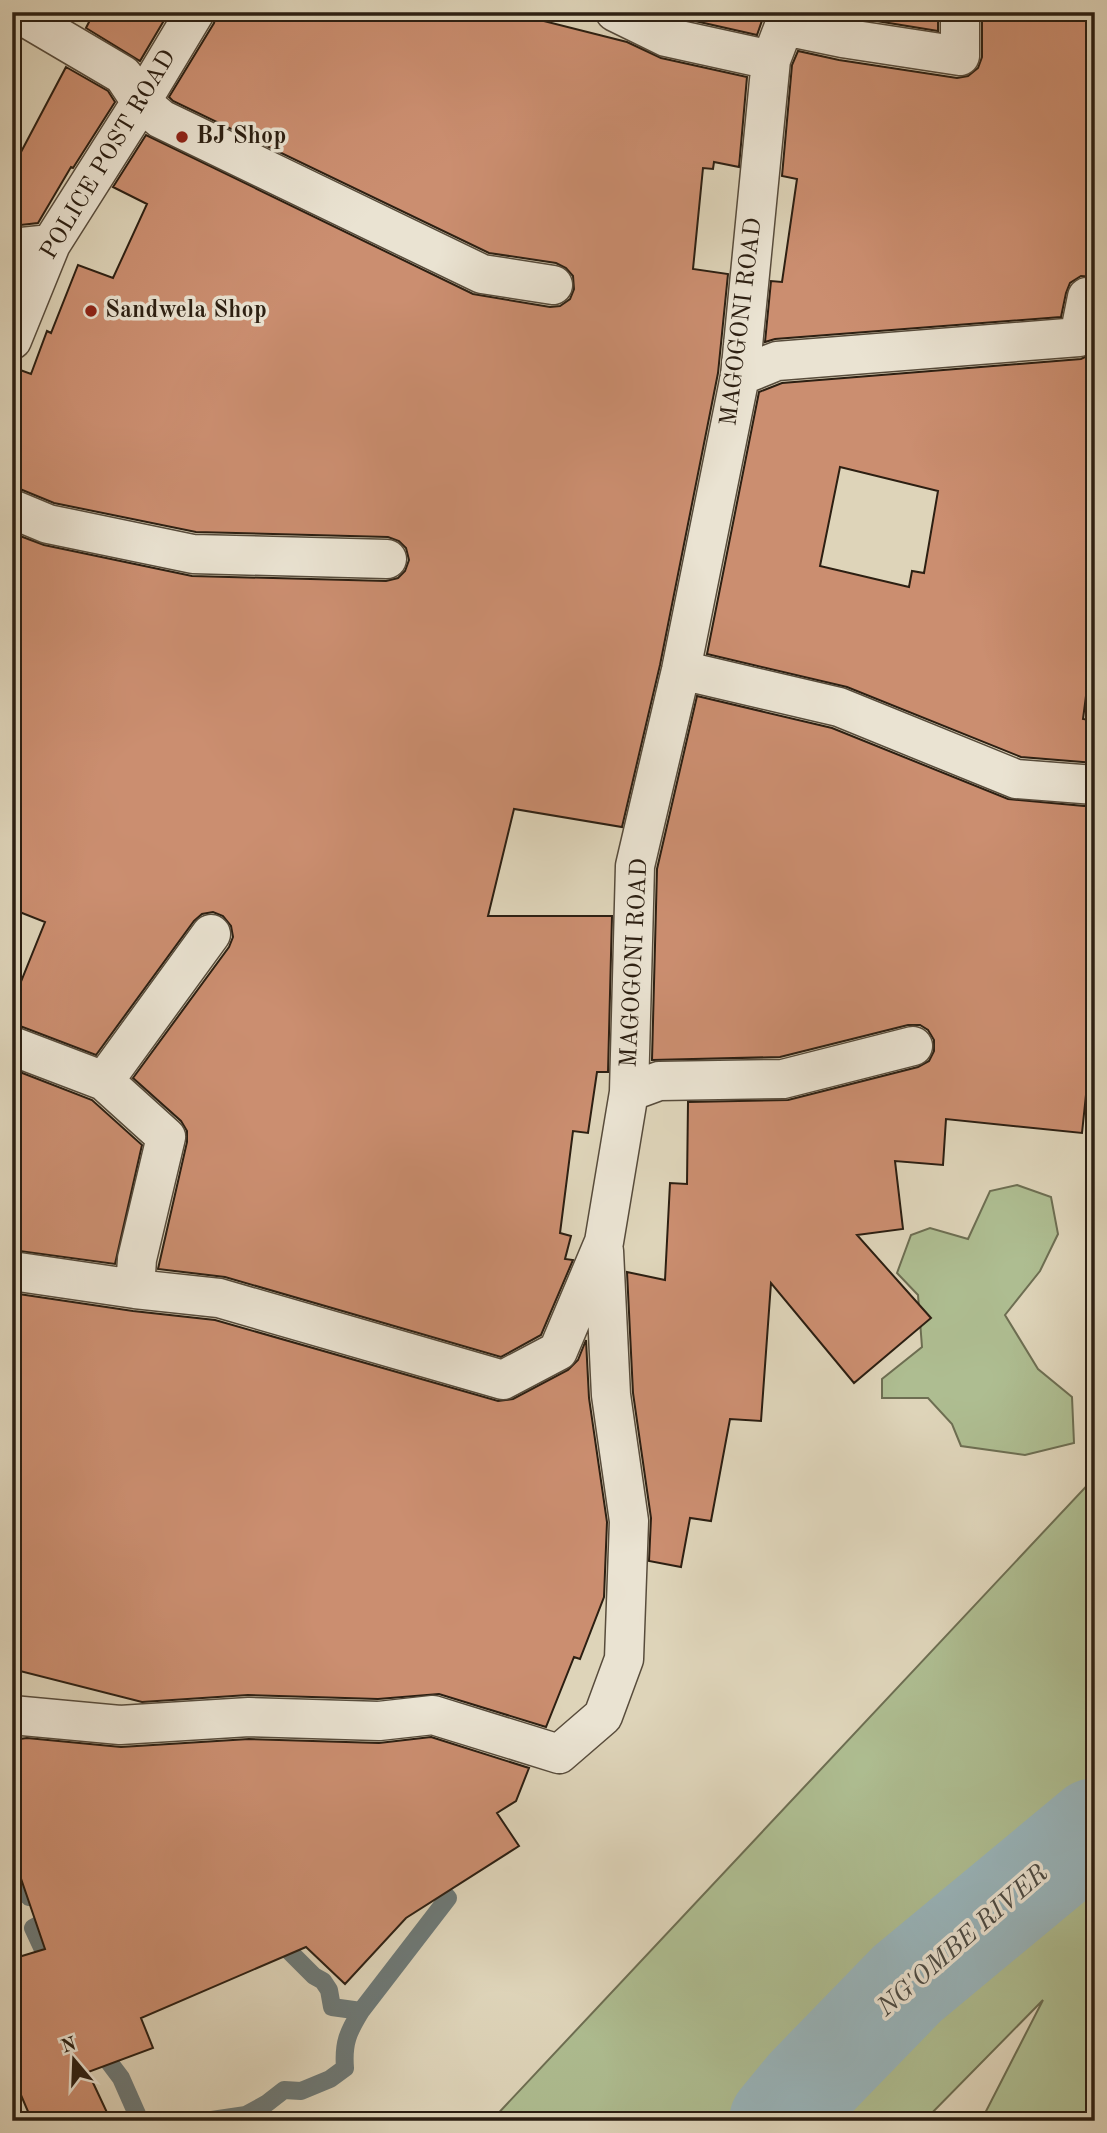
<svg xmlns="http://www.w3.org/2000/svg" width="1107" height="2133" font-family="'Old Standard TT',serif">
<rect width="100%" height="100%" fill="#ded4b9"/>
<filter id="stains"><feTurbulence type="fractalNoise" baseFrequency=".00286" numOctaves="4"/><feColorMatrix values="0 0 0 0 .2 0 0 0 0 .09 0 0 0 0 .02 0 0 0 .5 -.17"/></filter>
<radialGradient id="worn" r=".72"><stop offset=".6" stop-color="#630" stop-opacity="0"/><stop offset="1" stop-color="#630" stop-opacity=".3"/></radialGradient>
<path fill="#aebd91" stroke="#6d6e52" stroke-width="2" d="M 1017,1185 L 1051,1197 L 1058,1234 L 1040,1271 L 1005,1315 L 1038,1369 L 1072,1397 L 1074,1443 L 1025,1455 L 961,1446 L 952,1424 L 928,1398 L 882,1398 L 882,1379 L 922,1347 L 918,1295 L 897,1273 L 911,1235 L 930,1228 L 968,1239 L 990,1191 Z
M 1095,1477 L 1095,2121 L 981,2121 L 1043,2000 L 924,2121 L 491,2121 Z"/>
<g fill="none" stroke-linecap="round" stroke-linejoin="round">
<path stroke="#6d7977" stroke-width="18" d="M 29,1897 L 15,1879 L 22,1861 L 32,1856
M 53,1971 L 33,1928 L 55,1916
M 361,2011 L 448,1898 L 430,1878
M 97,2046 L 121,2078 L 140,2121
M 205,2121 L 246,2115 L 266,2104 L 284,2090 L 301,2091 L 330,2079 L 345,2068 C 343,2043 348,2032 361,2011 L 332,2007 L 329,1990 L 323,1981 L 314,1976 L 274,1936"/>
<path stroke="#99b5bb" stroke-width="100" d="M 779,2121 L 807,2087 L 907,1984 L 1095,1828"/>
</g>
<path fill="#cb8e70" stroke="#2c1f12" stroke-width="2" fill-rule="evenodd" d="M 94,12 L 169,12 L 140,61 L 86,28 Z
M 217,12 L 508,12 L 627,42 L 661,58 L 747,77 L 739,167 L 714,162 L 713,169 L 703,168 L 693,269 L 728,274 L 718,373 L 660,665 L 622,827 L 514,809 L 488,916 L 612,916 L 608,1072 L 597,1072 L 588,1133 L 573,1131 L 560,1233 L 571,1236 L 565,1259 L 573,1260 L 541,1335 L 501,1357 L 225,1277 L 158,1269 L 187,1142 L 187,1131 L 181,1121 L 133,1078 L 229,947 L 233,937 L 231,926 L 223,916 L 213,912 L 202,914 L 194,921 L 96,1055 L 20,1026 L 12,1025 L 12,1004 L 45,922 L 12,909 L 12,533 L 44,545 L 192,576 L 386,581 L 398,578 L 405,571 L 409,560 L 406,548 L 399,541 L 388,537 L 196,532 L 54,503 L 20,489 L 12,488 L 12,367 L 31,374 L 47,331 L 51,333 L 78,265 L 113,278 L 147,204 L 113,187 L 146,135 L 473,294 L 550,307 L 560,306 L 570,299 L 574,289 L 573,276 L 566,268 L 556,263 L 489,253 L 173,101 L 169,97 L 214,23 Z
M 665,12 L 765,12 L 757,35 L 673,16 Z
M 826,12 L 938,12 L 938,31 L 846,16 Z
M 982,12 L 1095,12 L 1095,277 L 1081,276 L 1070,283 L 1066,293 L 1061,317 L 775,339 L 765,342 L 771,281 L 782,282 L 797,179 L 782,176 L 792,65 L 798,51 L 839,60 L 957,78 L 968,76 L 978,68 L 982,57 Z
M 66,67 L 108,91 L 115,102 L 73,168 L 71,167 L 38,223 L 12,226 L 12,169 Z
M 1095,352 L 1095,627 L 1083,719 L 1095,721 L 1095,763 L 1021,757 L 847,687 L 707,654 L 759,392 L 782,383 L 1081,359 ZM 840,467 L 938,491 L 924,573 L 912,571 L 909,587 L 820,566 Z
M 697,696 L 832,728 L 1008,799 L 1095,807 L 1095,1009 L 1082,1133 L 946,1119 L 943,1165 L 895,1161 L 903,1229 L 857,1235 L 931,1318 L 854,1383 L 771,1283 L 761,1421 L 730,1419 L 711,1521 L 690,1518 L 681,1567 L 649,1561 L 651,1518 L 633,1393 L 627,1272 L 665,1280 L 670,1183 L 687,1184 L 688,1102 L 788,1100 L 918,1067 L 929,1061 L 934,1051 L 934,1040 L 928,1030 L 920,1025 L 908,1025 L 780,1057 L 652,1060 L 657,869 Z
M 12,1069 L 92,1100 L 142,1145 L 115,1264 L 12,1250 Z
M 12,1293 L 133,1311 L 215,1320 L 498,1401 L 513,1399 L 568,1370 L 578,1360 L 586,1340 L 589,1398 L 607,1522 L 604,1597 L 580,1659 L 574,1657 L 546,1727 L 439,1694 L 378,1699 L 248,1695 L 142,1702 L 12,1669 Z
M 431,1737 L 529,1768 L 516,1801 L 497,1813 L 519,1846 L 406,1918 L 345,1984 L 306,1947 L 141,2018 L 153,2048 L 88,2072 L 111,2121 L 32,2121 L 12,2074 L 12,1959 L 45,1949 L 15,1861 L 12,1842 L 12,1740 L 27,1738 L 121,1747 L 249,1739 L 379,1743 Z"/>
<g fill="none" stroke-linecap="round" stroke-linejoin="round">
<g stroke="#584c3c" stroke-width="41">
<path id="street" d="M 16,12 L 123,75 L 141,102 L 161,119 L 482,274 L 553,285
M 615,12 L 666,37 L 771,60
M 784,26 L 842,38 L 960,56 L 960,12
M 12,248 L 51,244
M 12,340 L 51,244 L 141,102 L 195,12
M 740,376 L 777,361 L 1079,337 L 1087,297
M 12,509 L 48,524 L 193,554 L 387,559
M 681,670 L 839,707 L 1016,779 L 1095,785
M 12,1046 L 104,1081 L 166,1137 L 137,1259 L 135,1289
M 104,1081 L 211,934
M 629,1092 L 659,1081 L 783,1079 L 913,1046
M 12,1271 L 135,1289 L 219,1298 L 503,1380 L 558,1351 L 604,1242 L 629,1092 L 635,866 L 681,670 L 740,376 L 771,60 L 784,26 L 787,12
M 12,1715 L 120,1725 L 249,1717 L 379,1721 L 433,1715 L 559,1754 L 603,1716 L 624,1659 L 629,1521 L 611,1395 L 604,1251"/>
</g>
<use href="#street" stroke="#eae3d2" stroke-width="38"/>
</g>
<g fill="#8f2418" stroke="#eae3d2" stroke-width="2.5">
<circle cx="182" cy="137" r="7"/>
<circle cx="91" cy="311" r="7"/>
</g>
<g text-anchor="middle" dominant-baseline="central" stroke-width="7" stroke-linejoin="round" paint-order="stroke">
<g font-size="24" font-weight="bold" fill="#2c1f12" stroke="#eae3d2" text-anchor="start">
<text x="196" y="137">BJ Shop</text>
<text x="105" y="311">Sandwela Shop</text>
</g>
<g font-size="24" fill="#2c1f12" stroke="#eae3d2">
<text transform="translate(109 155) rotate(-59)">POLICE POST ROAD</text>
<text transform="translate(742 322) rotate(-83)">MAGOGONI ROAD</text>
<text transform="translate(635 963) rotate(-87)">MAGOGONI ROAD</text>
</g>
<g font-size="26" font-style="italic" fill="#4d4c45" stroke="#eae3d2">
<text transform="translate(963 1941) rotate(-41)">NG'OMBE RIVER</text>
</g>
</g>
<rect width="1107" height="2133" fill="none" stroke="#ded4b9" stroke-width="42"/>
<rect x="14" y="14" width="1079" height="2105" fill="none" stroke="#2c1f12" stroke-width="3.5"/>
<rect x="21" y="21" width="1065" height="2091" fill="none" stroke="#2c1f12" stroke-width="2"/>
<g transform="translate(74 2060) rotate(341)" stroke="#eae3d2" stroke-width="5" paint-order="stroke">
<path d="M0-5L12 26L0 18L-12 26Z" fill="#2c1f12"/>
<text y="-10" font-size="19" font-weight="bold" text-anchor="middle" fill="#2c1f12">N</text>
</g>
<rect width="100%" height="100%" filter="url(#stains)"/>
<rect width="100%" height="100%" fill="url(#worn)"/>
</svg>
